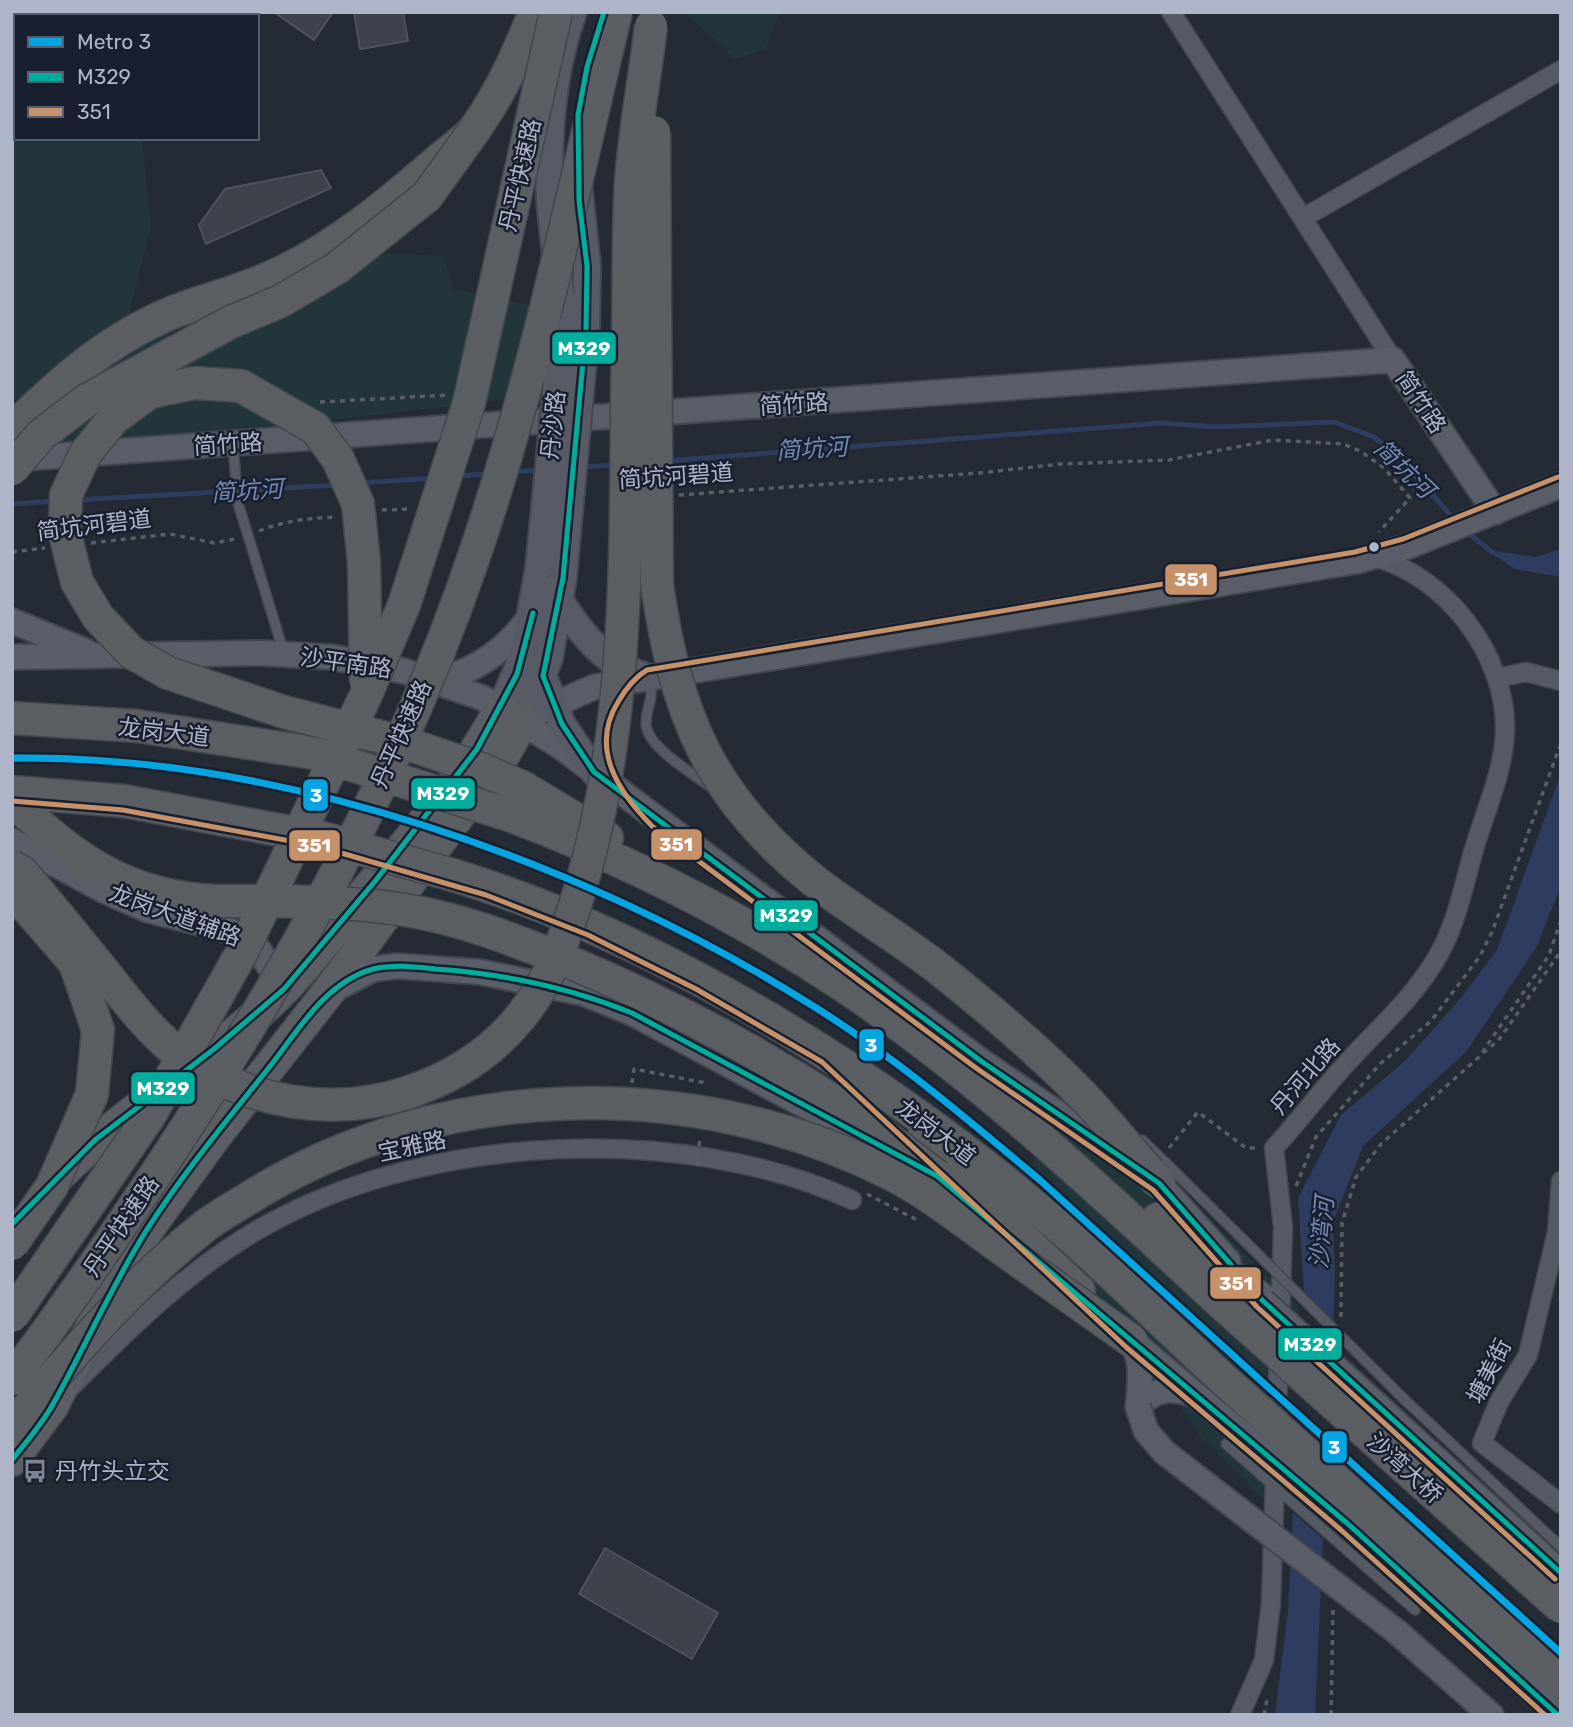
<svg xmlns="http://www.w3.org/2000/svg" width="1573" height="1727" font-family="Rubik,'Noto Sans SC',sans-serif">
<rect width="100%" height="100%" fill="#252b35"/>
<path fill="#22353b" d="M 685,12 L 780,12 L 765,50 L 735,59 Z
M 12,29 L 16,33 L 16,138 L 142,138 L 151,227 L 127,321 L 214,350 L 381,253 L 444,256 L 453,289 L 558,311 L 547,393 C 370,419 191,435 12,445 Z
M 1082,1096 L 1314,1321 L 1282,1395 L 1274,1509 L 1203,1440 L 1172,1394 L 977,1237 Z"/>
<path fill="#2e3d5f" d="M 1561,549 L 1561,577 L 1515,569 L 1486,550 L 1536,557 Z
M 1561,773 L 1561,886 L 1536,948 L 1466,1052 L 1363,1146 L 1333,1222 L 1335,1281 L 1315,1715 L 1275,1715 L 1288,1610 L 1304,1292 L 1298,1198 L 1341,1115 L 1405,1061 L 1460,999 L 1497,950 Z"/>
<path fill="#252b35" d="M 1300,1288 L 1336,1325 L 1325,1541 L 1289,1509 Z"/>
<g fill="none" stroke-linecap="round" stroke-linejoin="round">
<path stroke="#2e3d5f" stroke-width="5" d="M 665,461 L 1162,423 L 1217,427 L 1334,422 L 1374,437 L 1401,460 L 1455,520
M 581,467 L 617,465
M 511,472 L 540,470
M 455,476 L 491,474
M 361,483 L 435,478
M 75,500 L 337,485
M 12,504 L 54,501
M 1464,530 L 1492,552"/>
</g>
<path fill="#3d424b" stroke="#4d525d" stroke-width="2" d="M 274,12 L 333,12 L 314,40 Z
M 354,12 L 403,12 L 408,41 L 360,49 Z
M 321,170 L 331,188 L 206,244 L 199,225 L 225,189 Z
M 605,1548 L 718,1613 L 692,1659 L 579,1594 Z"/>
<g fill="none" stroke-linecap="round" stroke-linejoin="round">
<g stroke="#42464e" stroke-width="12">
<path id="lane" d="M 233,446 L 238,503 L 284,653
M 650,680 C 654,704 646,705 646,723 C 646,747 694,774 712,788
M 1142,1140 L 1166,1163
M 1405,1400 L 1561,1547
M 1226,1444 L 1415,1610"/>
</g>
<g stroke="#42464e" stroke-width="21">
<path id="street" d="M 1171,12 L 1393,360
M 1303,218 L 1561,70
M 1497,678 L 1526,672 L 1561,681
M 1561,1181 L 1557,1232 L 1528,1355 L 1499,1402 L 1482,1443 L 1561,1504
M 1280,1322 L 1283,1227 L 1274,1148 C 1296,1124 1315,1099 1336,1075 C 1371,1034 1412,1002 1439,954 C 1457,922 1464,884 1474,849 C 1485,812 1504,770 1505,731 C 1507,656 1446,575 1373,557
M 72,1386 C 133,1325 195,1263 272,1222 C 434,1134 684,1123 852,1200
M 1240,1715 L 1264,1660 L 1271,1603 L 1279,1353"/>
</g>
<g stroke="#42464e" stroke-width="28">
<path id="secondary" d="M 12,459 L 1393,360 L 1495,512
M 12,621 L 85,651
M 12,657 L 261,653 L 331,657 L 404,671 L 483,698 L 561,747 L 981,1061 L 1159,1183 L 1228,1261
M 430,679 C 472,677 509,647 532,614
M 538,712 L 594,687 L 1357,561 L 1406,547 L 1561,485
M 12,841 L 105,891 L 148,910 L 235,932 L 256,946 L 284,989
M 333,990 L 373,969 L 397,966 L 480,972 L 583,993 L 632,1013 L 875,1143
M 1125,1335 C 1145,1352 1140,1383 1138,1407
M 1138,1407 C 1156,1387 1170,1388 1195,1394
M 1397,1632 L 1491,1715"/>
</g>
<g stroke="#424851" stroke-width="30">
<path id="primary" d="M 579,191 L 587,266 L 586,329
M 562,332 C 562,287 553,243 550,198 C 547,136 552,72 573,12
M 560,601 C 584,638 606,665 649,678
M 543,676 L 562,724 L 594,772
M 501,708 L 523,656 L 539,567
M 523,721 L 549,659 L 563,578"/>
</g>
<g stroke="#424751" stroke-width="35">
<path id="highway" d="M 12,430 C 62,379 116,333 184,308 C 215,297 247,289 278,274 C 337,247 389,203 438,161 C 450,150 468,139 477,126 C 502,91 519,51 535,12
M 12,718 L 137,726 L 314,753
M 524,788 L 607,838
M 12,792 L 124,801 L 284,831
M 12,800 C 75,859 126,897 215,901
M 509,815 C 628,860 739,916 844,986 C 980,1077 1099,1190 1218,1300
M 456,876 C 673,943 902,1089 1072,1238 C 1123,1283 1172,1332 1222,1378
M 920,1142 L 1079,1291
M 55,1179 C 126,1109 214,1059 284,989 C 308,964 330,935 352,908 C 405,846 463,780 501,708
M 1158,1219 L 1263,1301
M 12,1460 L 52,1406 L 105,1301 L 147,1230 L 216,1135 L 326,995 L 504,754 L 523,721"/>
</g>
<path stroke="#585e67" stroke-width="3.5" stroke-dasharray="5 5" stroke-linecap="butt" d="M 320,402 L 448,395
M 679,495 L 979,473 L 1061,464 L 1169,460 L 1273,440 L 1343,444 L 1360,451 L 1384,468 L 1410,498 L 1379,532
M 382,510 L 409,509
M 259,531 C 284,521 309,518 337,517
M 91,543 L 170,534 L 214,543 L 235,539
M 12,552 L 45,548
M 1483,1053 L 1498,1041 L 1561,951
M 632,1083 L 634,1069 L 706,1083
M 1169,1148 L 1198,1112 L 1246,1148 L 1258,1148
M 1296,1186 L 1316,1137 L 1380,1064 L 1431,1021 L 1480,956 L 1492,932 L 1561,743
M 867,1194 L 919,1221
M 1341,1317 L 1342,1223 L 1356,1177 L 1381,1144 L 1479,1057 L 1549,955 L 1561,920
M 1264,1715 L 1267,1699
M 1331,1715 L 1333,1608"/>
<use href="#lane" stroke="#565a64" stroke-width="9"/>
<use href="#street" stroke="#565a64" stroke-width="18"/>
<use href="#secondary" stroke="#5a5e68" stroke-width="24"/>
<use href="#primary" stroke="#585b66" stroke-width="26"/>
<use href="#highway" stroke="#5b5e62" stroke-width="32"/>
<g stroke="#42464e" stroke-width="12" stroke-linecap="butt">
<path id="lane-bridge" d="M 1166,1163 L 1405,1400"/>
</g>
<g stroke="#42464e" stroke-width="28" stroke-linecap="butt">
<path id="secondary-bridge" d="M 1263,1301 L 1561,1573
M 1132,1341 L 1347,1523 L 1558,1715
M 1138,1407 L 1146,1431 L 1164,1452 L 1397,1632"/>
</g>
<g stroke="#424851" stroke-width="30" stroke-linecap="butt">
<path id="primary-bridge" d="M 539,567 L 562,332
M 563,578 L 586,329"/>
</g>
<g stroke="#424751" stroke-width="35" stroke-linecap="butt">
<path id="highway-bridge" d="M 654,132 L 657,585 C 676,714 709,796 813,880 C 855,913 902,939 943,972 C 993,1012 1042,1053 1086,1099 C 1111,1126 1134,1155 1159,1183
M 12,469 L 41,435 L 87,400 L 231,322 L 281,301 L 337,268 L 427,196 L 476,128
M 366,682 L 364,563 L 358,504 L 338,459 L 315,428 L 241,386 L 195,383 L 150,392 L 113,419 L 85,454 L 66,495 L 65,534 L 77,582 L 98,617 L 131,652 L 168,673 L 284,712 L 405,743 L 481,769 L 524,788
M 317,754 L 509,815
M 284,831 L 319,837 L 456,876
M 12,867 L 22,872 C 48,903 74,935 100,967 C 125,998 150,1033 183,1057 C 249,1103 333,1118 409,1092 C 454,1077 492,1053 522,1015 C 551,979 567,933 580,889 C 634,711 624,520 628,336 C 629,284 628,232 631,180 C 635,129 645,77 651,26
M 12,896 L 23,903 L 75,963 L 98,1030 L 92,1094 L 52,1186 L 12,1244
M 215,901 C 279,901 342,900 405,910 C 462,919 514,940 567,961 C 663,1001 756,1051 843,1107 C 876,1128 906,1153 937,1176
M 1218,1300 L 1561,1607
M 12,1316 L 150,1115 L 242,952 L 366,695 L 404,605 L 469,403 L 556,12
M 1222,1378 L 1561,1682
M 12,1379 C 69,1304 121,1227 173,1148 C 292,966 401,770 472,562 C 534,383 572,196 616,12
M 12,1428 C 70,1355 132,1284 205,1226 C 219,1215 235,1207 249,1198 C 438,1079 693,1073 891,1174 C 928,1193 961,1219 994,1243 C 1040,1276 1086,1309 1132,1341"/>
</g>
<path stroke="#585e67" stroke-width="3.5" stroke-dasharray="5 5" stroke-linecap="butt" d="M 697,1166 L 700,1137"/>
<use href="#lane-bridge" stroke="#565a64" stroke-width="9"/>
<use href="#secondary-bridge" stroke="#5a5e68" stroke-width="24"/>
<use href="#primary-bridge" stroke="#585b66" stroke-width="26"/>
<use href="#highway-bridge" stroke="#5b5e62" stroke-width="32"/>
<g stroke="#182030" stroke-width="10">
<path id="bus-1" d="M 604,12 L 587,67 L 578,115 L 579,200 L 587,266 L 586,329 L 563,578 L 543,676 L 562,724 L 594,772 L 981,1061 L 1159,1183 L 1263,1301 L 1561,1573
M 12,1224 L 95,1140 L 214,1049 L 284,989 L 376,880 L 477,749 L 517,674 L 533,613
M 12,1460 C 26,1442 42,1424 53,1404 C 85,1347 111,1287 146,1231 C 183,1173 228,1119 271,1065 C 299,1029 326,982 373,969 C 393,964 416,967 436,969 C 505,974 568,987 632,1013 L 937,1176 L 1347,1523 L 1558,1715"/>
</g>
<g stroke="#182030" stroke-width="10">
<path id="bus-2" d="M 12,801 L 123,810 L 317,846 L 486,895 L 588,935 L 696,989 L 822,1062 L 1126,1347 L 1341,1530 L 1545,1715
M 1555,1579 L 1257,1307 L 1153,1190 L 976,1068 L 653,827 C 619,793 589,749 618,702 C 625,690 635,677 647,670 L 1355,552 L 1403,539 L 1558,477"/>
</g>
<use href="#bus-1" stroke="#01ad9c" stroke-width="5"/>
<use href="#bus-2" stroke="#c7916a" stroke-width="5"/>
<g stroke="#182030" stroke-width="12">
<path id="metro-1" d="M 12,758 C 278,754 581,861 805,1001 C 889,1052 966,1118 1041,1181 L 1561,1653"/>
</g>
<use href="#metro-1" stroke="#06a5e2" stroke-width="7"/>
</g>
<defs>
<g id="bus-bare" transform="scale(1.89)"><path d="M-5-6H5V4H4V6H2V4H-2V6H-4V4H-5ZM-3.5-4V0h7V-4ZM-3.5 1.2v1.5H-2V1.2ZM2 1.2v1.5H3.5V1.2Z" fill="#7e8595" stroke="#182030" stroke-width="2.5" paint-order="stroke"/></g>
</defs>
<g fill-rule="evenodd">
<use href="#bus-bare" x="35" y="1471"/>
</g>
<circle fill="#aeb5c8" stroke="#182030" stroke-width="2.5" cx="1374" cy="547" r="6"/>
<g text-anchor="middle" dominant-baseline="central" stroke-width="5" stroke-linejoin="round" paint-order="stroke">
<g font-size="23" fill="#aeb5c8" stroke="#182030">
<text transform="translate(520 175) rotate(-77)">丹平快速路</text>
<text transform="translate(1421 402) rotate(56)">简竹路</text>
<text transform="translate(794 404) rotate(-4)">简竹路</text>
<text transform="translate(553 425) rotate(-84)">丹沙路</text>
<text transform="translate(228 444) rotate(-4)">简竹路</text>
<text transform="translate(676 476) rotate(-4)">简坑河碧道</text>
<text transform="translate(94 525) rotate(-7)">简坑河碧道</text>
<text transform="translate(346 663) rotate(8)">沙平南路</text>
<text transform="translate(164 732) rotate(7)">龙岗大道</text>
<text transform="translate(401 734) rotate(-66)">丹平快速路</text>
<text transform="translate(175 915) rotate(20)">龙岗大道辅路</text>
<text transform="translate(1305 1076) rotate(-49)">丹河北路</text>
<text transform="translate(936 1132) rotate(37)">龙岗大道</text>
<text transform="translate(412 1146) rotate(-12)">宝雅路</text>
<text transform="translate(121 1226) rotate(-56)">丹平快速路</text>
<text transform="translate(1489 1371) rotate(-63)">塘美街</text>
<text transform="translate(1405 1468) rotate(42)">沙湾大桥</text>
</g>
<g font-size="23" fill="#aeb5c8" stroke="#182030" text-anchor="start">
<text x="55" y="1471">丹竹头立交</text>
</g>
<g font-size="24" font-style="italic" fill="#7388b3" stroke="#182030">
<text transform="translate(812 449) rotate(-4)">简坑河</text>
<text transform="translate(1404 469) rotate(44)">简坑河</text>
<text transform="translate(247 491) rotate(-4)">简坑河</text>
<text transform="translate(1322 1233) rotate(-85)">沙湾河</text>
</g>
</g>
<g stroke="#182030" stroke-width="2.5">
<rect x="551" y="331" width="66" height="34" rx="7" fill="#01ad9c"/>
<rect x="1164" y="563" width="54" height="33" rx="7" fill="#c7916a"/>
<rect x="410" y="777" width="66" height="33" rx="7" fill="#01ad9c"/>
<rect x="302" y="778" width="27" height="34" rx="7" fill="#06a5e2"/>
<rect x="650" y="828" width="53" height="33" rx="7" fill="#c7916a"/>
<rect x="288" y="829" width="53" height="33" rx="7" fill="#c7916a"/>
<rect x="753" y="899" width="66" height="33" rx="7" fill="#01ad9c"/>
<rect x="858" y="1028" width="27" height="34" rx="7" fill="#06a5e2"/>
<rect x="130" y="1071" width="66" height="34" rx="7" fill="#01ad9c"/>
<rect x="1209" y="1266" width="53" height="34" rx="7" fill="#c7916a"/>
<rect x="1277" y="1327" width="66" height="34" rx="7" fill="#01ad9c"/>
<rect x="1321" y="1430" width="27" height="34" rx="7" fill="#06a5e2"/>
</g>
<g font-size="19" text-anchor="middle" font-weight="bold" fill="#fff">
<text x="584" y="355">M329</text>
<text x="1191" y="586">351</text>
<text x="443" y="800">M329</text>
<text x="316" y="802">3</text>
<text x="676" y="851">351</text>
<text x="314" y="852">351</text>
<text x="786" y="922">M329</text>
<text x="871" y="1052">3</text>
<text x="163" y="1095">M329</text>
<text x="1236" y="1290">351</text>
<text x="1310" y="1351">M329</text>
<text x="1334" y="1454">3</text>
</g>
<rect width="1573" height="1727" fill="none" stroke="#aeb5c8" stroke-width="28"/>
<rect x="14" y="14" width="245" height="126" fill="#182030" stroke="#545c6d" stroke-width="2"/>
<rect x="28" y="37" width="35" height="10" fill="#06a5e2" stroke="#545c6d" stroke-width="2"/>
<text x="77" y="49" font-size="21" fill="#aeb5c8">Metro 3</text>
<rect x="28" y="72" width="35" height="10" fill="#01ad9c" stroke="#545c6d" stroke-width="2"/>
<text x="77" y="84" font-size="21" fill="#aeb5c8">M329</text>
<rect x="28" y="107" width="35" height="10" fill="#c7916a" stroke="#545c6d" stroke-width="2"/>
<text x="77" y="119" font-size="21" fill="#aeb5c8">351</text>
</svg>
